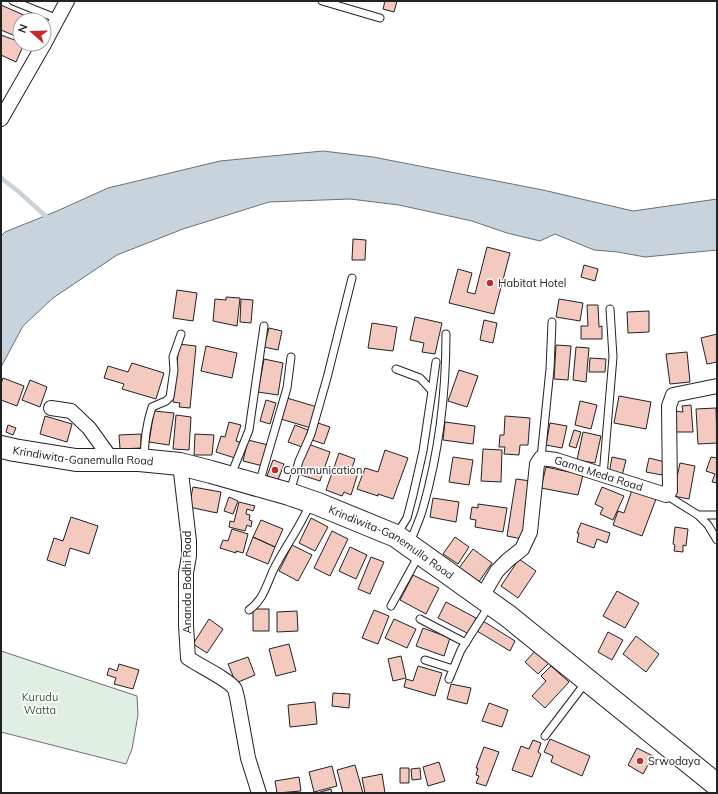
<svg xmlns="http://www.w3.org/2000/svg" width="718" height="794" font-family="Mulish,sans-serif">
<rect width="100%" height="100%" fill="#fff"/>
<path fill="#e0efe3" stroke="#6f6f6f" d="M 1,651 L 137,696 L 138,715 L 132,749 L 126,764 L 1,732 Z"/>
<path fill="#c7d3dd" stroke="#6f6f6f" d="M 323,151 L 373,157 L 543,190 L 633,211 L 717,199 L 717,250 L 645,257 L 618,252 L 594,250 L 555,234 L 540,241 L 507,233 L 472,221 L 399,205 L 350,199 L 269,202 L 183,229 L 117,255 L 53,298 L 23,326 L 1,367 L 1,236 L 5,232 L 57,211 L 108,188 L 220,161 Z"/>
<g fill="none" stroke-linecap="round" stroke-linejoin="round">
<path stroke="#c7d3dd" stroke-width="4.5" d="M 1,178 L 19,192 L 50,220"/>
</g>
<path fill="#f3c9c0" stroke="#222" d="M 385,1 L 397,1 L 394,12 L 383,9 Z
M 1,5 L 35,20 L 20,20 L 20,38 L 1,30 Z
M 1,35 L 20,42 L 20,44 L 24,44 L 16,62 L 1,55 Z
M 353,239 L 366,240 L 365,260 L 352,260 Z
M 487,247 L 510,253 L 494,314 L 449,303 L 458,269 L 472,273 L 467,292 L 475,294 Z
M 584,265 L 598,269 L 595,281 L 581,277 Z
M 177,290 L 197,293 L 193,321 L 173,318 Z
M 226,297 L 240,298 L 237,326 L 213,321 L 215,299 L 226,300 Z
M 241,299 L 253,300 L 251,323 L 240,322 Z
M 559,299 L 583,303 L 580,321 L 556,317 Z
M 587,305 L 598,305 L 599,327 L 602,326 L 602,339 L 581,339 L 581,326 L 588,326 Z
M 649,311 L 649,332 L 628,333 L 627,312 Z
M 415,317 L 442,323 L 435,354 L 422,352 L 424,343 L 410,340 Z
M 484,320 L 497,323 L 493,343 L 480,340 Z
M 372,323 L 397,327 L 393,351 L 368,348 Z
M 269,328 L 282,331 L 278,350 L 264,347 Z
M 717,334 L 717,362 L 707,364 L 701,338 Z
M 179,344 L 196,346 L 190,408 L 179,407 L 180,403 L 173,402 Z
M 556,345 L 571,346 L 568,380 L 554,379 Z
M 206,346 L 237,353 L 232,378 L 201,371 Z
M 576,347 L 589,348 L 586,382 L 573,380 Z
M 687,352 L 690,382 L 670,384 L 666,354 Z
M 590,358 L 606,359 L 605,372 L 589,372 Z
M 264,359 L 283,363 L 278,395 L 258,392 Z
M 132,363 L 164,373 L 156,399 L 122,389 L 124,384 L 104,378 L 108,366 L 128,372 Z
M 459,370 L 478,376 L 467,407 L 448,401 Z
M 3,378 L 24,386 L 17,406 L 1,400 L 1,384 Z
M 30,380 L 47,387 L 40,407 L 22,400 Z
M 619,396 L 651,402 L 646,429 L 614,423 Z
M 287,398 L 317,407 L 311,428 L 281,419 Z
M 266,400 L 276,403 L 270,424 L 260,421 Z
M 580,401 L 597,405 L 591,429 L 575,425 Z
M 691,405 L 693,432 L 674,432 L 673,411 L 683,412 L 682,406 Z
M 716,408 L 717,443 L 698,444 L 696,409 Z
M 154,411 L 174,413 L 169,445 L 149,442 Z
M 176,415 L 191,417 L 189,450 L 173,449 Z
M 45,416 L 72,424 L 67,442 L 40,434 Z
M 505,416 L 530,418 L 528,445 L 520,445 L 519,455 L 504,454 L 505,447 L 499,447 L 500,435 L 504,435 Z
M 229,422 L 241,425 L 236,441 L 240,442 L 235,458 L 216,452 L 221,436 L 225,437 Z
M 445,422 L 475,426 L 473,444 L 443,440 Z
M 318,423 L 330,427 L 324,444 L 312,440 Z
M 550,423 L 567,426 L 562,448 L 546,445 Z
M 8,425 L 16,428 L 13,435 L 6,432 Z
M 295,425 L 308,430 L 302,447 L 288,442 Z
M 574,430 L 581,432 L 576,448 L 569,446 Z
M 583,432 L 601,436 L 595,463 L 577,460 Z
M 141,434 L 141,448 L 120,449 L 119,435 Z
M 195,434 L 214,435 L 212,455 L 194,455 Z
M 248,440 L 268,445 L 263,466 L 243,461 Z
M 308,444 L 330,452 L 320,481 L 298,474 Z
M 483,449 L 502,450 L 501,482 L 481,481 Z
M 385,450 L 408,458 L 393,499 L 378,494 L 378,496 L 357,489 L 365,468 L 378,472 Z
M 339,453 L 355,459 L 351,471 L 358,473 L 351,495 L 344,492 L 342,496 L 326,490 Z
M 453,457 L 473,460 L 469,485 L 449,482 Z
M 612,457 L 626,460 L 622,476 L 609,474 Z
M 711,457 L 717,458 L 717,483 L 712,482 L 715,474 L 706,471 Z
M 649,458 L 665,462 L 662,475 L 646,472 Z
M 273,460 L 284,464 L 278,480 L 267,476 Z
M 680,463 L 695,466 L 689,499 L 673,496 Z
M 546,467 L 583,475 L 578,495 L 541,488 Z
M 516,479 L 531,481 L 522,539 L 507,536 Z
M 193,487 L 221,492 L 217,513 L 189,507 Z
M 602,487 L 624,496 L 613,520 L 600,514 L 603,508 L 595,504 Z
M 632,490 L 656,499 L 642,536 L 613,525 L 618,511 L 624,513 Z
M 229,497 L 238,501 L 233,514 L 224,511 Z
M 433,498 L 459,502 L 456,522 L 430,517 Z
M 239,502 L 255,506 L 253,511 L 247,509 L 246,514 L 250,515 L 249,520 L 252,521 L 251,527 L 247,525 L 245,531 L 229,527 L 230,521 L 234,522 Z
M 478,504 L 507,508 L 503,532 L 475,527 L 476,520 L 470,519 L 472,507 L 478,508 Z
M 71,517 L 98,526 L 89,554 L 70,548 L 65,566 L 47,560 L 54,538 L 63,541 Z
M 311,518 L 328,527 L 315,551 L 299,543 Z
M 261,520 L 283,529 L 275,547 L 253,537 Z
M 581,523 L 610,533 L 607,543 L 597,539 L 594,548 L 577,542 L 579,533 L 577,533 Z
M 675,527 L 688,529 L 686,546 L 683,545 L 683,552 L 674,551 L 675,545 L 673,544 Z
M 232,529 L 248,534 L 243,553 L 236,551 L 236,553 L 220,548 L 223,540 L 228,541 Z
M 332,531 L 348,539 L 330,576 L 314,568 Z
M 253,537 L 275,547 L 268,564 L 246,555 Z
M 455,537 L 469,547 L 458,564 L 443,554 Z
M 292,545 L 312,555 L 298,581 L 279,571 Z
M 350,547 L 367,555 L 356,579 L 339,571 Z
M 473,549 L 492,563 L 478,583 L 459,568 Z
M 371,557 L 384,562 L 370,594 L 358,589 Z
M 519,559 L 536,571 L 518,598 L 501,586 Z
M 413,575 L 439,588 L 426,614 L 400,600 Z
M 617,591 L 639,603 L 625,628 L 603,616 Z
M 446,602 L 476,618 L 469,634 L 438,618 Z
M 253,609 L 269,609 L 269,631 L 253,631 Z
M 374,610 L 389,616 L 378,644 L 362,638 Z
M 297,611 L 298,631 L 277,632 L 277,612 Z
M 209,619 L 223,629 L 207,653 L 193,644 Z
M 394,619 L 416,629 L 407,648 L 385,638 Z
M 483,621 L 515,641 L 510,651 L 477,631 Z
M 423,628 L 450,638 L 444,656 L 416,646 Z
M 608,632 L 623,640 L 612,660 L 598,652 Z
M 636,636 L 659,654 L 646,672 L 623,654 Z
M 289,644 L 296,671 L 276,676 L 269,649 Z
M 536,650 L 549,663 L 538,674 L 525,662 Z
M 401,656 L 406,678 L 393,681 L 388,659 Z
M 248,657 L 255,675 L 236,683 L 228,664 Z
M 119,664 L 139,670 L 133,689 L 114,684 L 116,678 L 107,675 L 109,668 L 117,671 Z
M 418,666 L 442,673 L 435,696 L 404,687 L 406,679 L 413,681 Z
M 551,666 L 569,682 L 545,708 L 532,696 L 546,681 L 541,676 Z
M 451,684 L 471,688 L 467,704 L 447,699 Z
M 333,693 L 350,694 L 349,708 L 332,706 Z
M 315,702 L 317,724 L 290,727 L 288,705 Z
M 489,703 L 508,710 L 502,727 L 482,721 Z
M 550,739 L 590,756 L 582,776 L 551,762 L 553,756 L 544,752 Z
M 533,740 L 541,743 L 538,752 L 541,754 L 532,777 L 512,770 L 521,746 L 529,749 Z
M 484,747 L 499,752 L 486,786 L 476,783 L 479,776 L 476,775 L 478,768 L 476,768 Z
M 637,748 L 653,756 L 643,774 L 628,765 Z
M 439,762 L 445,781 L 428,786 L 423,767 Z
M 355,765 L 363,793 L 343,793 L 337,770 Z
M 332,766 L 337,786 L 314,792 L 309,772 Z
M 400,768 L 409,768 L 409,783 L 400,783 Z
M 420,768 L 421,779 L 412,780 L 411,769 Z
M 382,774 L 385,793 L 365,793 L 362,778 Z
M 299,777 L 301,791 L 277,793 L 275,781 Z
M 331,789 L 332,793 L 317,793 Z"/>
<g fill="none" stroke-linecap="round" stroke-linejoin="round">
<g stroke="#222" stroke-width="9">
<path id="service" d="M 13,1 L 58,19
M 322,1 L 380,18
M 396,369 L 420,378 L 432,391 L 423,451 L 413,495 L 407,518 L 397,534
M 432,391 L 436,362
M 144,458 C 145,439 146,425 152,407 L 166,401 L 170,397 L 174,370 L 173,357 L 181,334
M 541,458 L 550,369 L 552,322
M 231,475 L 249,430 L 264,326
M 603,476 L 613,357 L 610,309
M 259,484 L 287,388 L 291,357
M 290,492 L 299,461 L 311,434 L 327,378 L 352,278
M 666,495 L 698,515 L 708,525 L 717,540
M 698,515 L 717,515
M 410,543 C 414,531 420,520 423,508 C 439,452 446,392 446,334
M 391,606 L 419,555
M 249,610 C 266,598 267,580 277,563 C 288,543 301,525 310,504
M 420,619 L 466,643
M 425,660 L 453,669
M 449,679 L 461,650 L 489,606
M 545,736 L 586,682"/>
</g>
<g stroke="#222" stroke-width="16">
<g id="minor">
<path d="M 44,44 L 67,1"/>
<path d="M 1,119 L 44,44"/>
<path d="M 51,408 L 71,411 L 89,428 L 112,460"/>
<path d="M 180,464 L 189,541 L 189,556 L 186,573 L 186,625 L 188,658 C 198,665 229,680 234,688 C 236,690 236,695 237,697 L 248,758 L 259,793"/>
<path id="s1" d="M 481,598 L 497,571 L 508,560 L 522,549 L 530,532 L 537,464 L 541,458 L 556,460 L 666,495 L 670,491 L 669,406 L 673,395 L 717,386"/>
</g>
</g>
<g stroke="#222" stroke-width="24">
<g id="primary">
<path id="s2" d="M 1,447 L 14,450 L 76,460 L 139,460 L 180,464 L 211,472 L 289,494 L 318,504 L 396,536 L 508,616 L 717,785"/>
</g>
</g>
<use href="#service" stroke="#fff" stroke-width="7"/>
<use href="#minor" stroke="#fff" stroke-width="14"/>
<use href="#primary" stroke="#fff" stroke-width="22"/>
</g>
<g fill="#c62828" stroke="#fff" stroke-width="1.5">
<circle cx="490" cy="283" r="4"/>
<circle cx="275" cy="470" r="4"/>
<circle cx="640" cy="761" r="4"/>
</g>
<g text-anchor="middle" dominant-baseline="central" stroke-width="3" stroke-linejoin="round" paint-order="stroke">
<g font-size="11" fill="#222" stroke="#fff" text-anchor="start">
<text x="498" y="283">Habitat Hotel</text>
<text x="283" y="470">Communication</text>
<text x="648" y="761">Srwodaya</text>
</g>
<g font-size="11" fill="#222" stroke="#fff">
<text stroke="none"><textPath href="#s2" startOffset="83">Krindiwita-Ganemulla Road</textPath></text>
<text stroke="none"><textPath href="#s1" startOffset="219">Gama Meda Road</textPath></text>
<text stroke="none"><textPath href="#s2" startOffset="407">Krindiwita-Ganemulla Road</textPath></text>
<text transform="translate(187 582) rotate(-90)">Ananda Bodhi Road</text>
</g>
<g font-size="11" fill="#2f5e38" stroke="#fff">
<text x="40" y="697">Kurudu<tspan x="40" dy="13">Watta</tspan></text>
</g>
</g>
<rect width="718" height="794" fill="none" stroke="#222222" stroke-width="4"/>
<g transform="translate(32 32) rotate(290)"><circle r="19" fill="#ffffff" stroke="#a7a7a7"/>
<path d="M0-3L7 15L0 10L-7 15Z" fill="#c62828"/>
<text y="-6" font-size="11" font-weight="bold" text-anchor="middle" fill="#222222">N</text>
</g>
</svg>
